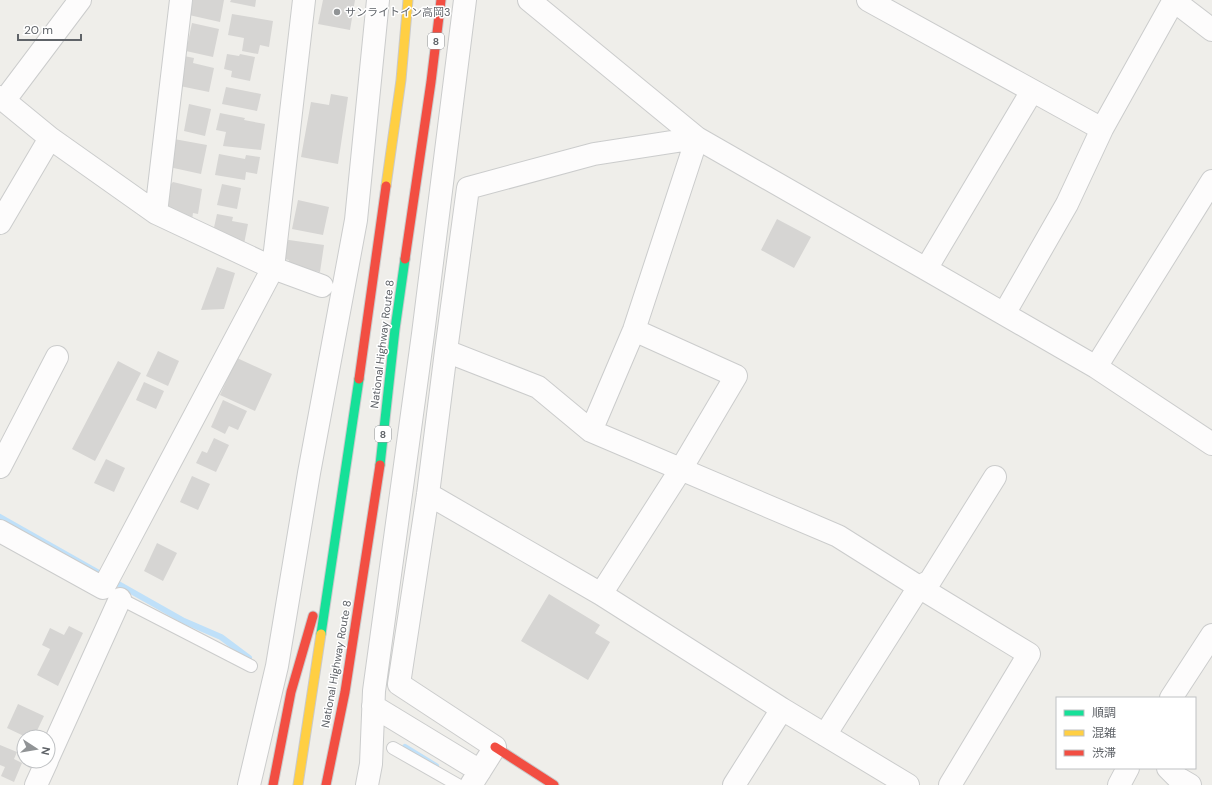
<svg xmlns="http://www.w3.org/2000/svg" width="1212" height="785" font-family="'DM Sans','Noto Sans JP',sans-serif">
<rect width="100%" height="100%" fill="#efeeea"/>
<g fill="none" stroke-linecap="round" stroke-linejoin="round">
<path stroke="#bfe0f9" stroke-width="6" d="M 0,517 L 184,621 L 221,637 L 249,658
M 405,747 L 436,766"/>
</g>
<path fill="#d6d5d3" d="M 193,0 L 224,0 L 220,22 L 189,15 Z
M 231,0 L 256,0 L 255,7 L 230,2 Z
M 323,0 L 355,0 L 350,30 L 318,24 Z
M 232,14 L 273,21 L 269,47 L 260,45 L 258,54 L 242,51 L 244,38 L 228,35 Z
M 192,23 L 219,29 L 213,57 L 186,51 Z
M 174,54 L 194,58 L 193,63 L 214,68 L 209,92 L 175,85 Z
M 227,54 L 239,56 L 240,54 L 255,57 L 250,81 L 231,77 L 232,71 L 224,69 Z
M 226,87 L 261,94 L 257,111 L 222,104 Z
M 331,94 L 348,97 L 338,164 L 301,157 L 311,102 L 329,105 Z
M 189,104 L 211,109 L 205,136 L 184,131 Z
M 220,113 L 245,118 L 244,120 L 265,124 L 261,150 L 223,146 L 226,132 L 216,130 Z
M 174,139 L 207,145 L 201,174 L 169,167 Z
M 219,154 L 245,159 L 246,155 L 260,157 L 257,174 L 246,172 L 245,180 L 215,175 Z
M 173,182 L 202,189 L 198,214 L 193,213 L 192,220 L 175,216 L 177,210 L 167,206 L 161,194 Z
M 222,184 L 241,188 L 237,209 L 217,205 Z
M 298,200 L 329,207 L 323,235 L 292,229 Z
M 217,214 L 233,217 L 232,221 L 248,224 L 244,244 L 213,232 Z
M 777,219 L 811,237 L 794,268 L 761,250 Z
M 282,239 L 324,245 L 320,272 L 286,267 L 289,260 L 279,258 Z
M 217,267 L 235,273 L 224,309 L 201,310 Z
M 158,351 L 179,361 L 168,386 L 146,376 Z
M 237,358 L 272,374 L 255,411 L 220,395 Z
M 118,361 L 141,373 L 95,461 L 72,449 Z
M 144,382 L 164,391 L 156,409 L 136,400 Z
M 223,400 L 247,411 L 238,430 L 229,426 L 225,434 L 211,427 Z
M 214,438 L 229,445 L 216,472 L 196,463 L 202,451 L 207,453 Z
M 106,459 L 125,468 L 114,492 L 94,483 Z
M 192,476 L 210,484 L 198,510 L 180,502 Z
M 157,543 L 177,553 L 163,581 L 144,571 Z
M 549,594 L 600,625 L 595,633 L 610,642 L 588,680 L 521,641 Z
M 69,626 L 83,633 L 58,686 L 37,675 L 50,649 L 42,645 L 50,628 L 64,635 Z
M 18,704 L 44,716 L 34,737 L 26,737 L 7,728 Z
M 0,745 L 17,752 L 14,759 L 22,763 L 14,782 L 1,776 L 5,767 L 0,765 Z"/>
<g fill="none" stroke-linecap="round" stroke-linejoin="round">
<g stroke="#cbcccc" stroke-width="14">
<path id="lane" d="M 115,596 L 251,666
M 393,748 L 458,785"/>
</g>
<g stroke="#cbcccc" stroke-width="24">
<path id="street" d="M 529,0 L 697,138 L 926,269 L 1096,367 L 1212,444
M 868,0 L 1102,129
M 1173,0 L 1212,30
M 0,97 L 50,138 L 156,213 L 273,268 L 322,286
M 4,101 L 80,0
M 156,213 L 181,0
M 0,223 L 50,138
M 926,269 L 1032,91
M 1004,314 L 1067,204 L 1102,129 L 1174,0
M 446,351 L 538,387 L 591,431 L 838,536 L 919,587 L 1029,654 L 950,785
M 1096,367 L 1212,181
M 591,431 L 634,330 L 697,138
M 0,467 L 57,357
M 428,494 L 601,594 L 782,709 L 908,785
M 0,531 L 103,588 L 107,581 L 273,268 L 304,0
M 601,594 L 681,469 L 736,376 L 634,330
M 1171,698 L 1212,635
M 373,706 L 480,771
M 825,735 L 919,587 L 930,581 L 995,477
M 48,758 L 120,599
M 1168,768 L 1178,778 L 1190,785
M 36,785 L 47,761
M 249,785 L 277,666 L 309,473 L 356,220 L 378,0
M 367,785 L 371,764 L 374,691 L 423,334 L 465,0
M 471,785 L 495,747 L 399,684 L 428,494 L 446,351 L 468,188 L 594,154 L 697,138
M 734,785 L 782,709
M 1119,785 L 1128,768"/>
</g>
<g stroke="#cacacb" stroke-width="11">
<path id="fast" d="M 380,465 L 395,329 L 405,259
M 321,634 L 359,379"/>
</g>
<g stroke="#cacacb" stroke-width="11">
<path id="slow" d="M 386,186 L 401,80 L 408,0
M 298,785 L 321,634"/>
</g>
<g stroke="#cacacb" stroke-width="11">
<path id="jam" d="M 405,259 L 431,82 L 441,0
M 359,379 L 386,186
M 495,747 L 554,785
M 273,785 L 291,692 L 313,616
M 326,785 L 345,692 L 380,465"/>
</g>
<use href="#lane" stroke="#fdfcfc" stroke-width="12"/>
<use href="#street" stroke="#fdfcfc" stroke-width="22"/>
<use href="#fast" stroke="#16e098" stroke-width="9"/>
<use href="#slow" stroke="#ffcf43" stroke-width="9"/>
<use href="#jam" stroke="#f24e42" stroke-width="9"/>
</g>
<circle fill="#919496" stroke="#fff" stroke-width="1.5" cx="337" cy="12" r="4"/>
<g text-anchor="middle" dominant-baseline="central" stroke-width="3" stroke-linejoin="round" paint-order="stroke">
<g fill="#fff" stroke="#8f9295" stroke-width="1">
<rect x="428" y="33" width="16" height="16" rx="3"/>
<rect x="375" y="426" width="16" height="16" rx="3"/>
</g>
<g font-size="10" font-weight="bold" fill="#5f6368">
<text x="436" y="41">8</text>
<text x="383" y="434">8</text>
</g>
<g font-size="11" fill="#5f6368" stroke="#fff" text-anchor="start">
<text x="345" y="12">サンライトイン高岡3</text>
</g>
<g font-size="11" fill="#5f6368" stroke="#fff">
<text transform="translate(382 344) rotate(-83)">National Highway Route 8</text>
<text transform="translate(336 664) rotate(-80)">National Highway Route 8</text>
</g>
</g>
<rect x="1056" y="697" width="140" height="72" fill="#ffffff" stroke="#bfc1c3"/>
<rect x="1064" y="710" width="20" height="6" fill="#16e098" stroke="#bfc1c3"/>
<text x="1092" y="717" font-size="12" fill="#5f6368">順調</text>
<rect x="1064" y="730" width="20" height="6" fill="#ffcf43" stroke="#bfc1c3"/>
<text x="1092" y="737" font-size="12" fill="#5f6368">混雑</text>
<rect x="1064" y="750" width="20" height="6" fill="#f24e42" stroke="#bfc1c3"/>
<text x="1092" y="757" font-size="12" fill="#5f6368">渋滞</text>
<g transform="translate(36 749) rotate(102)"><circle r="19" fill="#ffffff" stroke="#bfc1c3"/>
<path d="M0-3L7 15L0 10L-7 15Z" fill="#919496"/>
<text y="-6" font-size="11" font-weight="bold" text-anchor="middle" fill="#5f6368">N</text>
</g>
<path d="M18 34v6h63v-6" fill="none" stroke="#5f6368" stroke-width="2"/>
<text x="24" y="34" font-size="12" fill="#5f6368" stroke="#ffffff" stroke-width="3" paint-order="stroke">20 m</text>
</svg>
